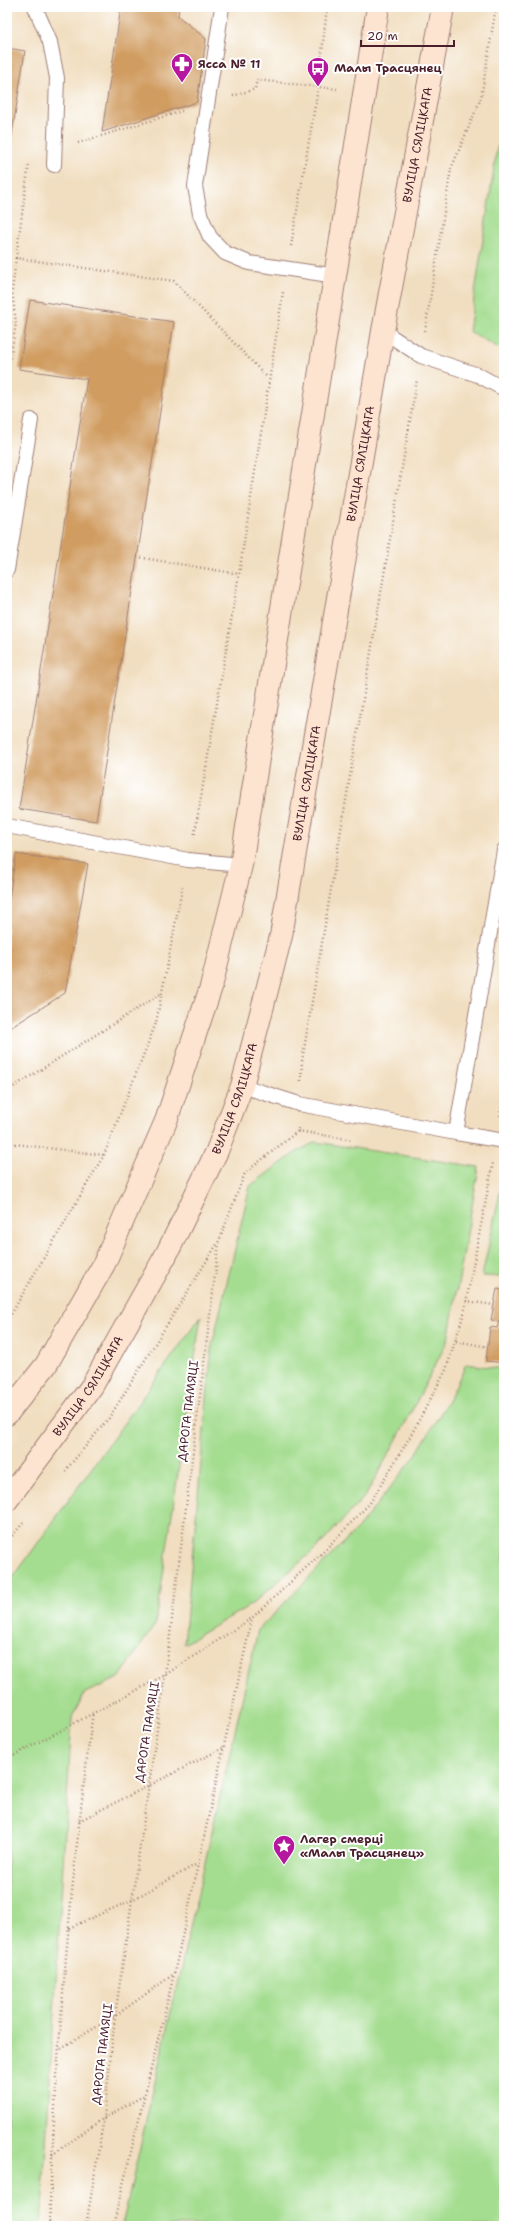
<svg xmlns="http://www.w3.org/2000/svg" width="511" height="2233" font-family="'Shantell Sans',sans-serif">
  <rect width="100%" height="100%" fill="#fff"/>
  <filter id="ink" filterUnits="userSpaceOnUse"><feTurbulence type="fractalNoise" baseFrequency=".025" numOctaves="2"/><feDisplacementMap in="SourceGraphic" scale="8" xChannelSelector="R" yChannelSelector="G"/><feConvolveMatrix kernelMatrix="1 2 1 2 8 2 1 2 1" color-interpolation-filters="sRGB"/></filter>
  <filter id="wash" filterUnits="userSpaceOnUse"><feTurbulence type="fractalNoise" baseFrequency=".012" numOctaves="4" result="noise"/><feDisplacementMap in="SourceGraphic" scale="16" xChannelSelector="R" yChannelSelector="G"/><feGaussianBlur stdDeviation="0.9" result="paint"/><feColorMatrix in="noise" values="0 0 0 0 0 0 0 0 0 0 0 0 0 0 0 0 0 1.4 0 .05"/><feComposite in="paint" operator="in"/></filter>
  <g filter="url(#wash)">
    <rect width="100%" height="100%" fill="#f1dec0"/>
    <path fill="#a4dd90" stroke="#777e5e" d="M504 129V351L469 331 497 149Z
      M315 1142 479 1167 448 1340 404 1426 366 1495 320 1545 252 1604 184 1644 212 1345 250 1186 295 1153Z
      M504 1174V1277L482 1276Z
      M201 1316 156 1623 119 1678 85 1693 72 1717 41 2226H7V1586Z
      M466 1364 504 1369V2226H122L258 1630 359 1527 415 1456 451 1396Z"/>
    <g id="blocks">
      <path fill="#d09c61" d="M121 7H179L178 16 206 39 197 102 102 132Z
        M7 48 25 51 8 160H7Z
        M30 300 174 322 96 821 19 809 87 379 19 369Z
        M16 854 88 864 65 993 7 1030V910Z
        M497 1289 504 1290V1363L486 1361 490 1327 497 1328 499 1321 491 1320Z"/>
    </g>
  </g>
  <g filter="url(#ink)">
    <use href="#blocks" fill-opacity="0" stroke="#9e7e76" stroke-width="1"/>
    <g fill="none" stroke-linecap="round" stroke-linejoin="round">
      <g stroke="#9e7e76" stroke-width="16">
        <path id="service" d="M35 7 50 42 57 78 54 165
          M222 7 195 186 200 214 210 237 225 253 249 263 336 276
          M383 331 421 356 478 375 504 389
          M7 570 31 420
          M7 826 188 860 241 865
          M242 1086 299 1104 456 1133 504 850
          M456 1133 504 1141"/>
      </g>
      <g stroke="#9e7e76" stroke-width="24">
        <g id="secondary">
          <path d="M7 1414 46 1365 104 1264 166 1121 211 987 241 865 378 7"/>
          <path id="s1" d="M7 1500 92 1386 166 1255 217 1151 242 1086 281 936 383 331 443 7"/>
        </g>
      </g>
      <path stroke="#9e7e76" stroke-width="2.5" stroke-dasharray="1 3" stroke-linecap="butt" d="M233 96 255 89 257 80 337 89
        M78 143 182 111
        M291 246 318 88 327 7
        M16 258 29 163
        M7 321 16 323
        M425 331 451 169 481 98 496 7
        M7 378 16 323 12 291 16 258 174 281 268 378
        M137 557 239 574
        M194 838 239 574 283 292
        M301 1081 302 1061 417 379
        M7 1091 162 993
        M500 1116 504 1087
        M298 1131 353 1140
        M7 1143 104 1155
        M466 1301 494 1305
        M7 1321 104 1155 156 1023 183 884
        M456 1341 488 1347
        M65 1471 109 1418 219 1241 245 1173 298 1131V1128
        M7 1542 23 1523
        M7 1759 165 1675 252 1618 325 1550 370 1503 411 1435 446 1370 464 1313 493 1163
        M79 1821 223 1748
        M69 1928 132 1900 197 1864
        M61 2048 115 2016 174 1974
        M52 2155 104 2118 145 2095
        M49 2226C56 2054 70 1883 93 1712
        M86 2226 104 2118 115 2016 165 1675 219 1243
        M113 2226 174 1974 252 1618"/>
      <use href="#service" stroke="#fff" stroke-width="14"/>
      <use href="#secondary" stroke="#fde4d0" stroke-width="22"/>
    </g>
  </g>
  <defs>
    <g id="pharmacy-pin" transform="scale(1.15)"><path d="M0 17L-7.5 6A9.5 9.5 0 1 1 7.5 6Z" fill="#b5179e" stroke="#fff"/><path d="M-2-6h4v4h4v4h-4v4h-4v-4h-4v-4h4Z" fill="#fff"/></g>
    <g id="bus-pin" transform="scale(1.15)"><path d="M0 17L-7.5 6A9.5 9.5 0 1 1 7.5 6Z" fill="#b5179e" stroke="#fff"/><path d="M-5-6H5V4H4V6H2V4H-2V6H-4V4H-5ZM-3.5-4V0h7V-4ZM-3.5 1.2v1.5H-2V1.2ZM2 1.2v1.5H3.5V1.2Z" fill="#fff"/></g>
    <g id="sight-pin" transform="scale(1.15)"><path d="M0 17L-7.5 6A9.5 9.5 0 1 1 7.5 6Z" fill="#b5179e" stroke="#fff"/><path d="M0-6L1.8-2.2L6-1.7L2.9 1.2L3.7 5.4L0 3.3L-3.7 5.4L-2.9 1.2L-6-1.7L-1.8-2.2Z" fill="#fff"/></g>
  </defs>
  <g fill-rule="evenodd">
    <use href="#pharmacy-pin" x="182" y="64"/>
    <use href="#bus-pin" x="318" y="68"/>
    <use href="#sight-pin" x="284" y="1846"/>
  </g>
  <g text-anchor="middle" stroke-width="4" stroke-linejoin="round" paint-order="stroke">
    <g font-size="12" font-weight="bold" fill="#4a1f2b" stroke="#fff" text-anchor="start">
      <text x="198" y="68">Ясса № 11</text>
      <text x="334" y="72">Малы Трасцянец</text>
      <text x="300" y="1843">Лагер смерці<tspan x="300" dy="14">«Малы Трасцянец»</tspan></text>
    </g>
    <g font-size="12" fill="#4a1f2b" stroke="#fff">
      <text dy="4" stroke="none"><textPath href="#s1" startOffset="1436">ВУЛІЦА СЯЛІЦКАГА</textPath></text>
      <text dy="4" stroke="none"><textPath href="#s1" startOffset="1112">ВУЛІЦА СЯЛІЦКАГА</textPath></text>
      <text dy="4" stroke="none"><textPath href="#s1" startOffset="788">ВУЛІЦА СЯЛІЦКАГА</textPath></text>
      <text dy="4" stroke="none"><textPath href="#s1" startOffset="464">ВУЛІЦА СЯЛІЦКАГА</textPath></text>
      <text dy="4" stroke="none"><textPath href="#s1" startOffset="140">ВУЛІЦА СЯЛІЦКАГА</textPath></text>
      <text transform="translate(188 1411) rotate(-83)" y="4">ДАРОГА ПАМЯЦІ</text>
      <text transform="translate(147 1732) rotate(-81)" y="4">ДАРОГА ПАМЯЦІ</text>
      <text transform="translate(102 2054) rotate(-83)" y="4">ДАРОГА ПАМЯЦІ</text>
    </g>
  </g>
  <rect width="511" height="2233" fill="none" stroke="#fff" stroke-width="24"/>
  <path d="M361 40v6h93v-6" fill="none" stroke="#4a1f2b" stroke-width="2"/>
  <text x="367" y="40" font-size="12" fill="#4a1f2b" stroke="#ffffff" stroke-width="3" paint-order="stroke">20 m</text>
</svg>
